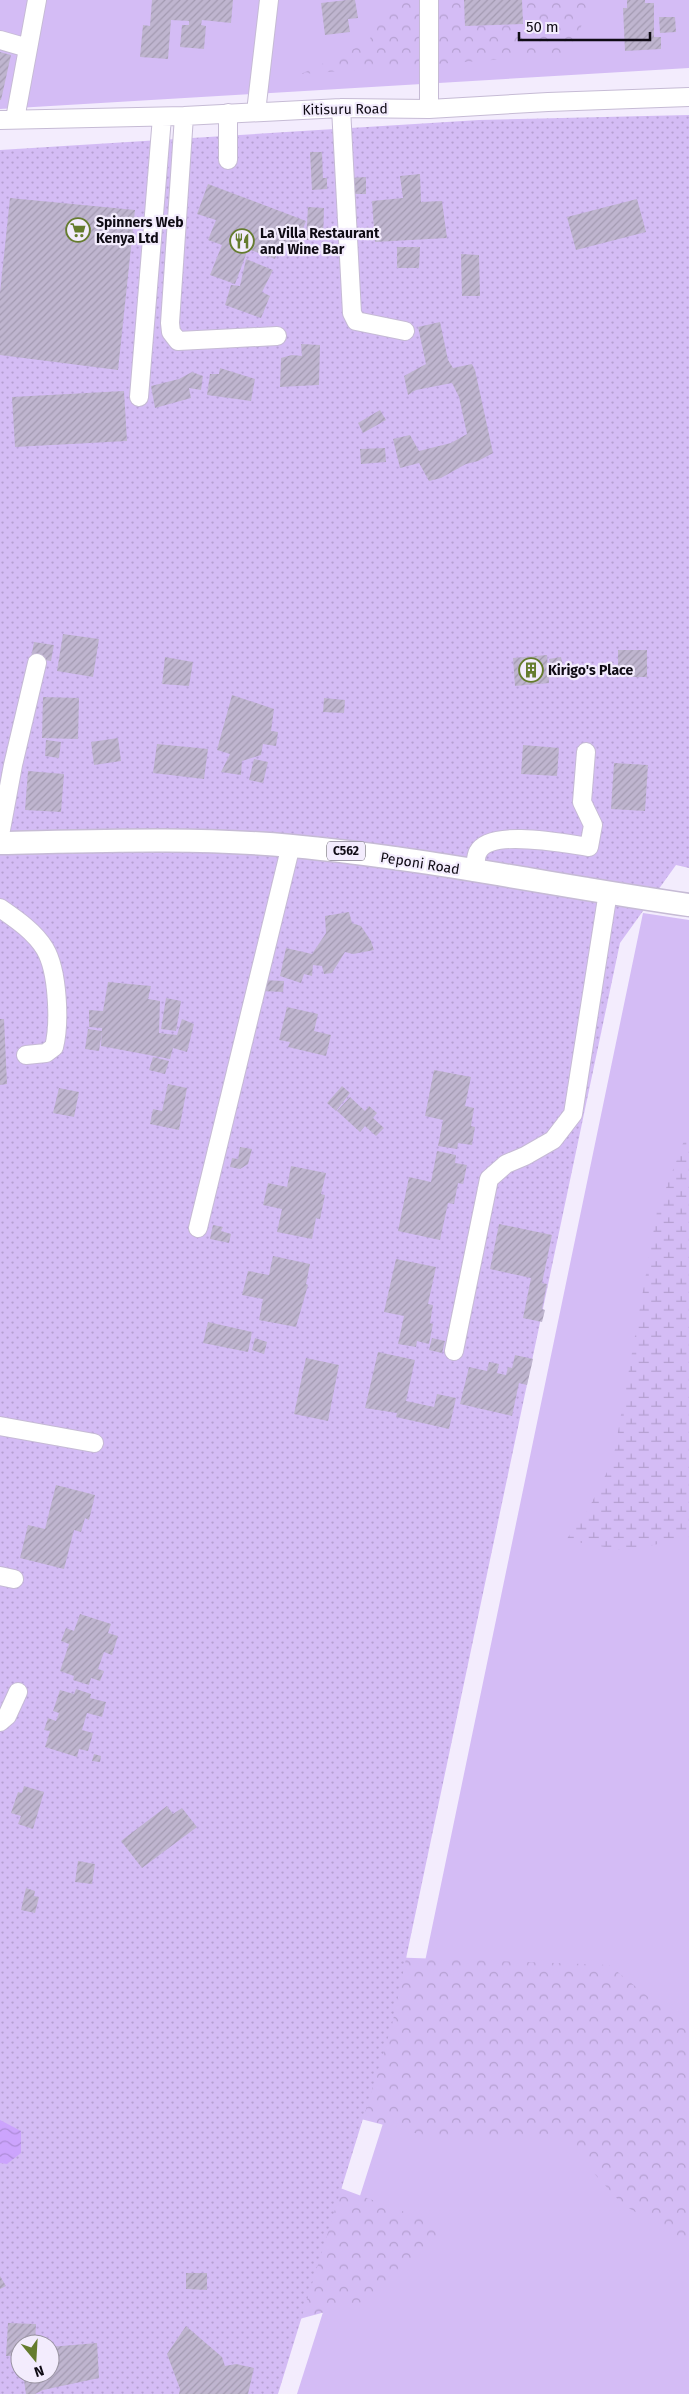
<svg xmlns="http://www.w3.org/2000/svg" width="689" height="2394" font-family="'Fira Sans',sans-serif">
  <defs>
    <pattern id="forest-crowns" width="20" height="18" patternUnits="userSpaceOnUse" patternTransform="scale(1.25)"><rect width="20" height="18" fill="#d4bcf5"/><path d="M2 6a3 3 0 1 1 6 0M12 15a3 3 0 1 1 6 0" fill="none" stroke="#b5a0d1"/></pattern>
    <pattern id="wetland-marsh" width="20" height="14" patternUnits="userSpaceOnUse" patternTransform="scale(1.25)"><rect width="20" height="14" fill="#d4bcf5"/><path d="M1 5h8M5 5V1M11 12h8M15 12V8" fill="none" stroke="#b5a0d1"/></pattern>
    <pattern id="park-dots" width="8" height="8" patternUnits="userSpaceOnUse" patternTransform="scale(1.25)"><rect width="8" height="8" fill="#d4bcf5"/><path d="M2 2h.1M6 6h.1" fill="none" stroke="#b5a0d1" stroke-width="1.8" stroke-linecap="round"/></pattern>
    <pattern id="water-waves" width="16" height="10" patternUnits="userSpaceOnUse" patternTransform="scale(1.25)"><rect width="16" height="10" fill="#cca4fd"/><path d="M0 5q4-4 8 0t8 0" fill="none" stroke="#ae8cd8"/></pattern>
    <pattern id="building-hatch" width="6" height="6" patternUnits="userSpaceOnUse" patternTransform="scale(1.25)"><rect width="6" height="6" fill="#bfb5cf"/><path d="M-1 1l2-2M0 6l6-6M5 7l2-2" fill="none" stroke="#a39ab1"/></pattern>
  </defs>
  <rect width="100%" height="100%" fill="#f3ecfd"/>
  <path fill="#d4bcf5" d="M0 0H689V68L0 109Z
    M643 913 689 920V2394H297L407 2048Z"/>
  <path fill="url(#forest-crowns)" d="M392 0H588L574 54 301 74 368 42Z
    M332 1955 609 1965 689 2030V2242L623 2205 558 2134 426 2136 254 2091Z
    M305 2175 445 2227 373 2299 281 2324Z"/>
  <path fill="url(#wetland-marsh)" d="M689 1136V1537L627 1551 566 1540 588 1510 613 1460 657 1212 685 1138Z"/>
  <path fill="url(#park-dots)" fill-rule="evenodd" d="M689 115V868L676 865 620 943 392 2025 278 2394H0V150L479 120ZM20 2344H50V2374H20Z"/>
  <path fill="url(#water-waves)" d="M0 2120 21 2131V2153L7 2164 0 2163Z"/>
  <path fill="url(#building-hatch)" d="M152 0H233L231 23 202 20 201 25 206 26 204 49 180 47 182 25H189V21L171 20 168 59 140 57 143 25 150 26Z
    M347 0H355L358 18 348 19 350 32 325 35 321 3Z
    M464 0H522L523 24 465 26Z
    M627 0H645V3H654V37H661V49L625 51 623 8H627Z
    M659 17H675L676 32 660 33Z
    M0 52 11 55 1 100H0Z
    M310 152H322L323 178H327V189L312 190Z
    M420 174 421 202 442 201 447 238 375 242 372 201 403 198 400 176Z
    M366 177V194H351V178Z
    M208 184 306 221 296 247 281 242 275 259 248 249 235 284 210 275 222 245 208 240 216 220 197 214Z
    M10 198 135 210 118 370 0 355V293Z
    M637 199 646 232 576 250 567 217Z
    M308 207 324 208 323 240H306Z
    M397 247H420L419 268H397Z
    M461 254 479 255 480 296H462Z
    M246 259 273 270 262 292 270 296 261 318 225 305 231 285 240 286Z
    M440 322 448 360 453 368 472 364 475 370 493 453 478 461 466 464 441 478 429 481 419 463 400 468 393 439 410 435 419 451 451 443 467 434 459 397 452 383 416 390 408 395 404 376 426 364 418 327Z
    M301 344 320 345 319 385 280 387 281 358 292 355 302 356Z
    M220 368 255 379 251 401 207 395 210 374H219Z
    M192 372 203 376 201 390 189 388 191 398 155 408 151 386 179 379Z
    M124 391 127 441 15 447 12 397Z
    M380 410 386 420 363 433 358 423Z
    M385 448 386 462 361 464 360 449Z
    M63 634 99 639 93 677 57 671Z
    M34 642 54 645 51 661 31 658Z
    M618 650H647V677H618Z
    M547 655 549 683 515 686 513 658Z
    M165 657 193 662 189 686 162 684Z
    M561 657 564 673 553 675 549 659Z
    M232 695 274 709 271 731 278 732 276 746 263 744 261 755 242 761 241 775 221 772 230 754 217 750Z
    M43 697 79 698 78 739 42 738Z
    M324 698 345 700 344 713 323 712Z
    M118 738 121 761 94 765 91 742Z
    M46 740 61 742 59 758 45 756Z
    M157 744 208 749 204 779 153 773Z
    M523 745 559 748 557 776 521 774Z
    M254 759 268 762 263 783 249 780Z
    M614 763 648 765 645 811 611 809Z
    M28 771 64 774 61 812 25 810Z
    M349 912 352 923 361 926 371 941 374 950 353 954 345 952 332 973 324 974 322 966 313 965 312 976 304 974 301 983 280 976 286 948 312 954 326 933 325 916Z
    M262 980 284 981 283 992 261 991Z
    M108 982 151 986 148 999 160 1001 159 1033 177 1035 182 1019 194 1024 187 1052 173 1048 170 1059 101 1046 102 1028 89 1027V1010L103 1011Z
    M166 998 181 1001 176 1031 161 1029Z
    M287 1007 318 1014 314 1031 331 1035 326 1056 288 1047 290 1042 279 1040Z
    M0 1019H4L7 1084 0 1085Z
    M88 1029 102 1031 99 1051 85 1049Z
    M153 1057 169 1061 165 1074 149 1070Z
    M434 1070 471 1077 465 1106 474 1108 471 1126 475 1127 472 1145 458 1143 457 1149 438 1146 443 1120 425 1116Z
    M168 1084 187 1088 179 1130 150 1124 153 1109 162 1111Z
    M342 1086 350 1093 336 1111 327 1103Z
    M59 1088 79 1092 74 1117 53 1113Z
    M350 1097 365 1111 369 1106 377 1113 373 1118 384 1128 376 1136 365 1126 360 1132 337 1111Z
    M240 1147 252 1149 248 1164 240 1169 230 1167 232 1158 238 1159Z
    M437 1151 456 1155 455 1163 467 1165 463 1184 458 1183 454 1204 448 1203 440 1240 398 1231 409 1177 431 1182Z
    M291 1166 326 1173 321 1194 325 1195 320 1219 316 1218 312 1239 277 1232 282 1209 263 1205 268 1183 287 1187Z
    M499 1224 552 1235 542 1283 547 1284 542 1309 545 1310 542 1322 523 1318 531 1278 490 1269Z
    M213 1225 223 1227 221 1231 231 1234 229 1243 210 1239Z
    M273 1256 310 1264 306 1284 308 1285 296 1327 259 1320 263 1299 242 1295 248 1271 269 1275Z
    M396 1259 436 1267 428 1304 433 1305 430 1323 433 1324 429 1344 417 1341 416 1347 398 1344 404 1316 384 1312Z
    M208 1322 252 1332 248 1352 203 1343Z
    M255 1338 267 1342 264 1354 252 1350Z
    M432 1338 445 1341 442 1353 429 1350Z
    M378 1352 415 1360 406 1401 434 1407 437 1394 456 1398 449 1429 396 1417 397 1413 365 1408Z
    M515 1355 533 1359 527 1385 519 1383 512 1416 460 1404 469 1367 487 1371 489 1362 499 1364 497 1373 506 1375 508 1367 512 1368Z
    M306 1358 339 1365 328 1421 294 1414Z
    M56 1485 95 1495 89 1520 85 1518 81 1532 74 1530 64 1569 20 1558 28 1525 45 1529Z
    M80 1614 111 1624 108 1633 118 1636 112 1655 104 1652 98 1669 104 1671 100 1681 91 1678 89 1685 73 1680 74 1676 60 1671 69 1644 61 1641 66 1628 74 1631Z
    M76 1689 91 1694 90 1698 106 1702 102 1717 87 1713 82 1730 93 1733 88 1751 79 1749 77 1757 45 1747 50 1731 44 1730 48 1718 56 1721 59 1713 53 1711 60 1690 74 1694Z
    M94 1754 101 1756 100 1762 92 1761Z
    M24 1786 44 1792 33 1829 18 1824 21 1816 11 1813 18 1792 22 1793Z
    M167 1806 173 1814 182 1808 197 1827 142 1868 121 1841Z
    M78 1861 95 1864 92 1884 75 1882Z
    M26 1888 35 1891 34 1896 39 1897 35 1913 21 1910Z
    M186 2273H207V2290L186 2289Z
    M0 2276 6 2286 0 2289Z
    M8 2323 36 2324 35 2344H20V2356H6Z
    M186 2326 222 2357 225 2366 236 2364 254 2368 248 2394H179L180 2389 167 2354Z
    M97 2343 99 2378 43 2390 35 2394H26L23 2374H50V2347Z"/>
  <g fill="none" stroke-linecap="round" stroke-linejoin="round">
    <g stroke="#c6bbd5" stroke-width="20">
      <path id="minor" d="M429 0V109
        M0 40 28 48
        M341 108 352 313 356 321 405 331
        M256 112 269 0
        M184 116 170 323 171 332 178 341 277 336
        M15 119 37 0
        M0 120 184 116 341 108 429 109 548 102 689 97
        M228 160V113
        M139 397 162 117
        M0 835 13 765 37 663
        M475 872C476 866 475 857 478 852 490 828 567 844 589 847L593 825 582 802 586 752
        M0 908C16 919 35 932 45 949 58 971 60 1023 54 1047L46 1053 26 1055
        M198 1228 291 845
        M454 1351 489 1179 506 1164 525 1156 553 1140 573 1114 608 892
        M0 1426 94 1443
        M0 1576 14 1579
        M0 1722 7 1716 18 1692"/>
    </g>
    <g stroke="#c6bbd5" stroke-width="25">
      <path id="major" d="M0 843C97 841 195 837 292 846 425 858 557 886 689 905"/>
    </g>
    <use href="#minor" stroke="#fff" stroke-width="18"/>
    <use href="#major" stroke="#fff" stroke-width="22"/>
  </g>
  <defs>
    <g id="supermarket-ring" transform="scale(1.25)"><circle r="9.5" fill="#f3ecfd" stroke="#657c2e" stroke-width="1.5"/><path d="M-6-5.5h2.5l.6 2H6L4.5 2H-2.5L-4.4-4H-6ZM-1.5 3.2a1.3 1.3 0 1 0 .1 0ZM3 3.2a1.3 1.3 0 1 0 .1 0Z" fill="#657c2e"/></g>
    <g id="restaurant-ring" transform="scale(1.25)"><circle r="9.5" fill="#f3ecfd" stroke="#657c2e" stroke-width="1.5"/><path d="M-5-6h1v4h1v-4h1v4h1v-4h1v5L-1.5 .5V6h-2V.5L-5-1ZM5-6V6H3V1.5H1.5Q1.5-4 5-6Z" fill="#657c2e"/></g>
    <g id="building-ring" transform="scale(1.25)"><circle r="9.5" fill="#f3ecfd" stroke="#657c2e" stroke-width="1.5"/><path d="M-4-6H4V6H1V3H-1V6H-4ZM-2.5-4.3h1.7v1.8h-1.7ZM.8-4.3h1.7v1.8H.8ZM-2.5-1h1.7V.8h-1.7ZM.8-1h1.7V.8H.8Z" fill="#657c2e"/></g>
  </defs>
  <g fill-rule="evenodd">
    <use href="#supermarket-ring" x="78" y="230"/>
    <use href="#restaurant-ring" x="242" y="241"/>
    <use href="#building-ring" x="531" y="670"/>
  </g>
  <g text-anchor="middle" stroke-width="4.5" stroke-linejoin="round" paint-order="stroke">
    <rect fill="#f3ecfd" stroke="#534e5a" stroke-width="1" x="327" y="841.5" width="38" height="19" rx="4"/>
    <g font-size="12" font-weight="bold" fill="#0f0b14">
      <text x="346" y="855">C562</text>
    </g>
    <g font-size="14" fill="#0f0b14" stroke="#f3ecfd">
      <text transform="translate(345 109) rotate(-1)" y="5">Kitisuru Road</text>
      <text transform="translate(420 863) rotate(9)" y="5">Peponi Road</text>
    </g>
    <g font-size="14" font-weight="bold" fill="#0f0b14" stroke="#f3ecfd" text-anchor="start">
      <text x="96" y="227">Spinners Web<tspan x="96" dy="16">Kenya Ltd</tspan></text>
      <text x="260" y="238">La Villa Restaurant<tspan x="260" dy="16">and Wine Bar</tspan></text>
      <text x="548" y="675">Kirigo's Place</text>
    </g>
  </g>
  <g transform="translate(35 2359) rotate(162)"><circle r="24" fill="#f3ecfd" stroke="#9892a0"/>
  <path d="M0-4L9 19L0 12L-9 19Z" fill="#657c2e"/>
  <text y="-8" font-size="14" font-weight="bold" text-anchor="middle" fill="#0f0b14">N</text>
  </g>
  <path d="M519 32v8h131v-8" fill="none" stroke="#0f0b14" stroke-width="2.5"/>
  <text x="526" y="32" font-size="15" fill="#0f0b14" stroke="#f3ecfd" stroke-width="4" paint-order="stroke">50 m</text>
</svg>
